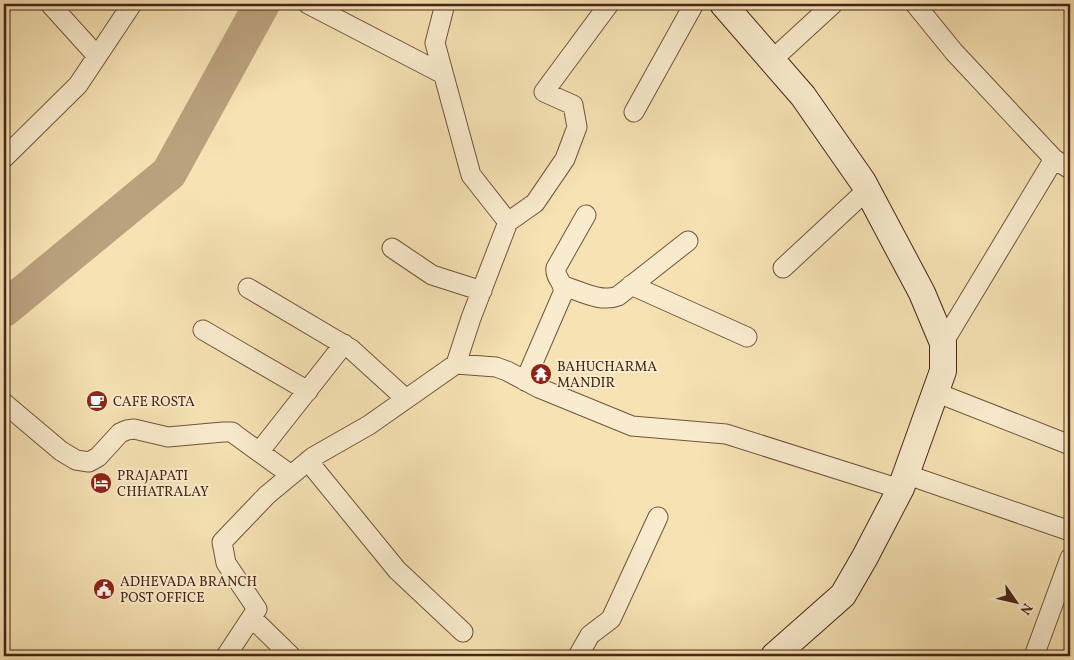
<svg xmlns="http://www.w3.org/2000/svg" width="1074" height="660" font-family="Vollkorn,serif">
  <rect width="100%" height="100%" fill="#f6e2b3"/>
  <filter id="stains"><feTurbulence type="fractalNoise" baseFrequency=".004" numOctaves="4"/><feColorMatrix values="0 0 0 0 .2 0 0 0 0 .09 0 0 0 0 .02 0 0 0 .5 -.17"/></filter>
  <radialGradient id="worn" r=".72"><stop offset=".6" stop-color="#630" stop-opacity="0"/><stop offset="1" stop-color="#630" stop-opacity=".3"/></radialGradient>
  <g fill="none" stroke-linecap="round" stroke-linejoin="round">
    <path stroke="#baa27e" stroke-width="36" d="M4 309 169 173 262 4"/>
    <g stroke="#72543d" stroke-width="21">
      <path id="street" d="M50 4 97 56
        M308 4 443 74
        M915 4 954 52 1054 159 1070 169
        M772 60 833 4
        M634 112 694 4
        M4 158 78 85 132 4
        M508 222 535 203 565 159 577 127 573 105 544 92 609 4
        M392 248 432 275 482 291
        M783 268 867 190
        M631 285 747 337
        M564 286C580 291 601 303 618 296L688 241
        M248 288 351 349 406 399
        M203 330 308 391
        M943 343 1054 159
        M456 364 496 367 507 371 539 388 632 426 726 434 900 489
        M525 381 563 293C565 282 554 278 556 268L586 215
        M935 392 1070 445
        M4 403 61 451 76 460 89 462 98 457 120 433 127 430 134 429 168 437 223 432H232L237 436 291 475
        M259 452 344 344
        M308 461 397 570 463 632
        M905 474 1070 531
        M252 618 291 656
        M226 656 257 609 226 563 222 542 267 495 313 457 369 425 456 364 471 318 508 222 471 175 435 43 445 4
        M578 656 590 635 611 619 658 517
        M1034 656 1070 558"/>
    </g>
    <g stroke="#462516" stroke-width="28">
      <path id="secondary" d="M723 4 803 96 863 182 922 293 943 343V371L901 488 865 557 843 595 774 656"/>
    </g>
    <use href="#street" stroke="#f9ecce" stroke-width="19"/>
    <use href="#secondary" stroke="#f9ecce" stroke-width="26"/>
  </g>
  <defs>
    <g id="temple-disc" transform="scale(1.125)"><circle r="9.5" fill="#8f2418" stroke="#f9ecce"/><path d="M0-6L5-2H3V0L6.5 2.5H4V6H1.5V3h-3V6H-4V2.5H-6.5L-3 0V-2H-5Z" fill="#fff"/></g>
    <g id="cafe-disc" transform="scale(1.125)"><circle r="9.5" fill="#8f2418" stroke="#f9ecce"/><path d="M-5.5-4.5H6V0H3Q3 3.5 0 3.5H-2.5Q-5.5 3.5-5.5 0ZM3-3.2v2h1.7v-2ZM-6 4.5H4V6H-6Z" fill="#fff"/></g>
    <g id="hotel-disc" transform="scale(1.125)"><circle r="9.5" fill="#8f2418" stroke="#f9ecce"/><path d="M-6-4.5h1.5V1H6V5H4.5V3h-9V5H-6ZM-4 0a1.8 1.8 0 1 1 3.6 0ZM.5 0V-2.5h3Q6-2.5 6 0Z" fill="#fff"/></g>
    <g id="civic-disc" transform="scale(1.125)"><circle r="9.5" fill="#8f2418" stroke="#f9ecce"/><path d="M-.6-6.5H3V-4.5H.6V-3L4-1V1h2V6H-6V1h2V-1L-.6-3ZM-1.2 2.5V6h2.4V2.5Z" fill="#fff"/></g>
  </defs>
  <g fill-rule="evenodd">
    <use href="#temple-disc" x="541" y="374"/>
    <use href="#cafe-disc" x="97" y="401"/>
    <use href="#hotel-disc" x="101" y="483"/>
    <use href="#civic-disc" x="104" y="589"/>
  </g>
  <g text-anchor="middle" stroke-width="4" stroke-linejoin="round" paint-order="stroke">
    <g font-size="14" fill="#462516" stroke="#f9ecce" text-anchor="start">
      <text x="557" y="371">BAHUCHARMA<tspan x="557" dy="16">MANDIR</tspan></text>
      <text x="113" y="406">CAFE ROSTA</text>
      <text x="117" y="480">PRAJAPATI<tspan x="117" dy="16">CHHATRALAY</tspan></text>
      <text x="120" y="586">ADHEVADA BRANCH<tspan x="120" dy="16">POST OFFICE</tspan></text>
    </g>
  </g>
  <rect width="1074" height="660" fill="none" stroke="#f6e2b3" stroke-width="20"/>
  <rect x="5" y="5" width="1064" height="650" fill="none" stroke="#462516" stroke-width="2.5"/>
  <rect x="10" y="10" width="1054" height="640" fill="none" stroke="#462516"/>
  <g transform="translate(1016 602) rotate(124)" stroke="#f9ecce" stroke-width="4" paint-order="stroke">
  <path d="M0-4L9 19L0 12L-9 19Z" fill="#462516"/>
  <text y="-8" font-size="14" font-weight="bold" text-anchor="middle" fill="#462516">N</text>
  </g>
  <rect width="100%" height="100%" filter="url(#stains)"/>
  <rect width="100%" height="100%" fill="url(#worn)"/>
</svg>
